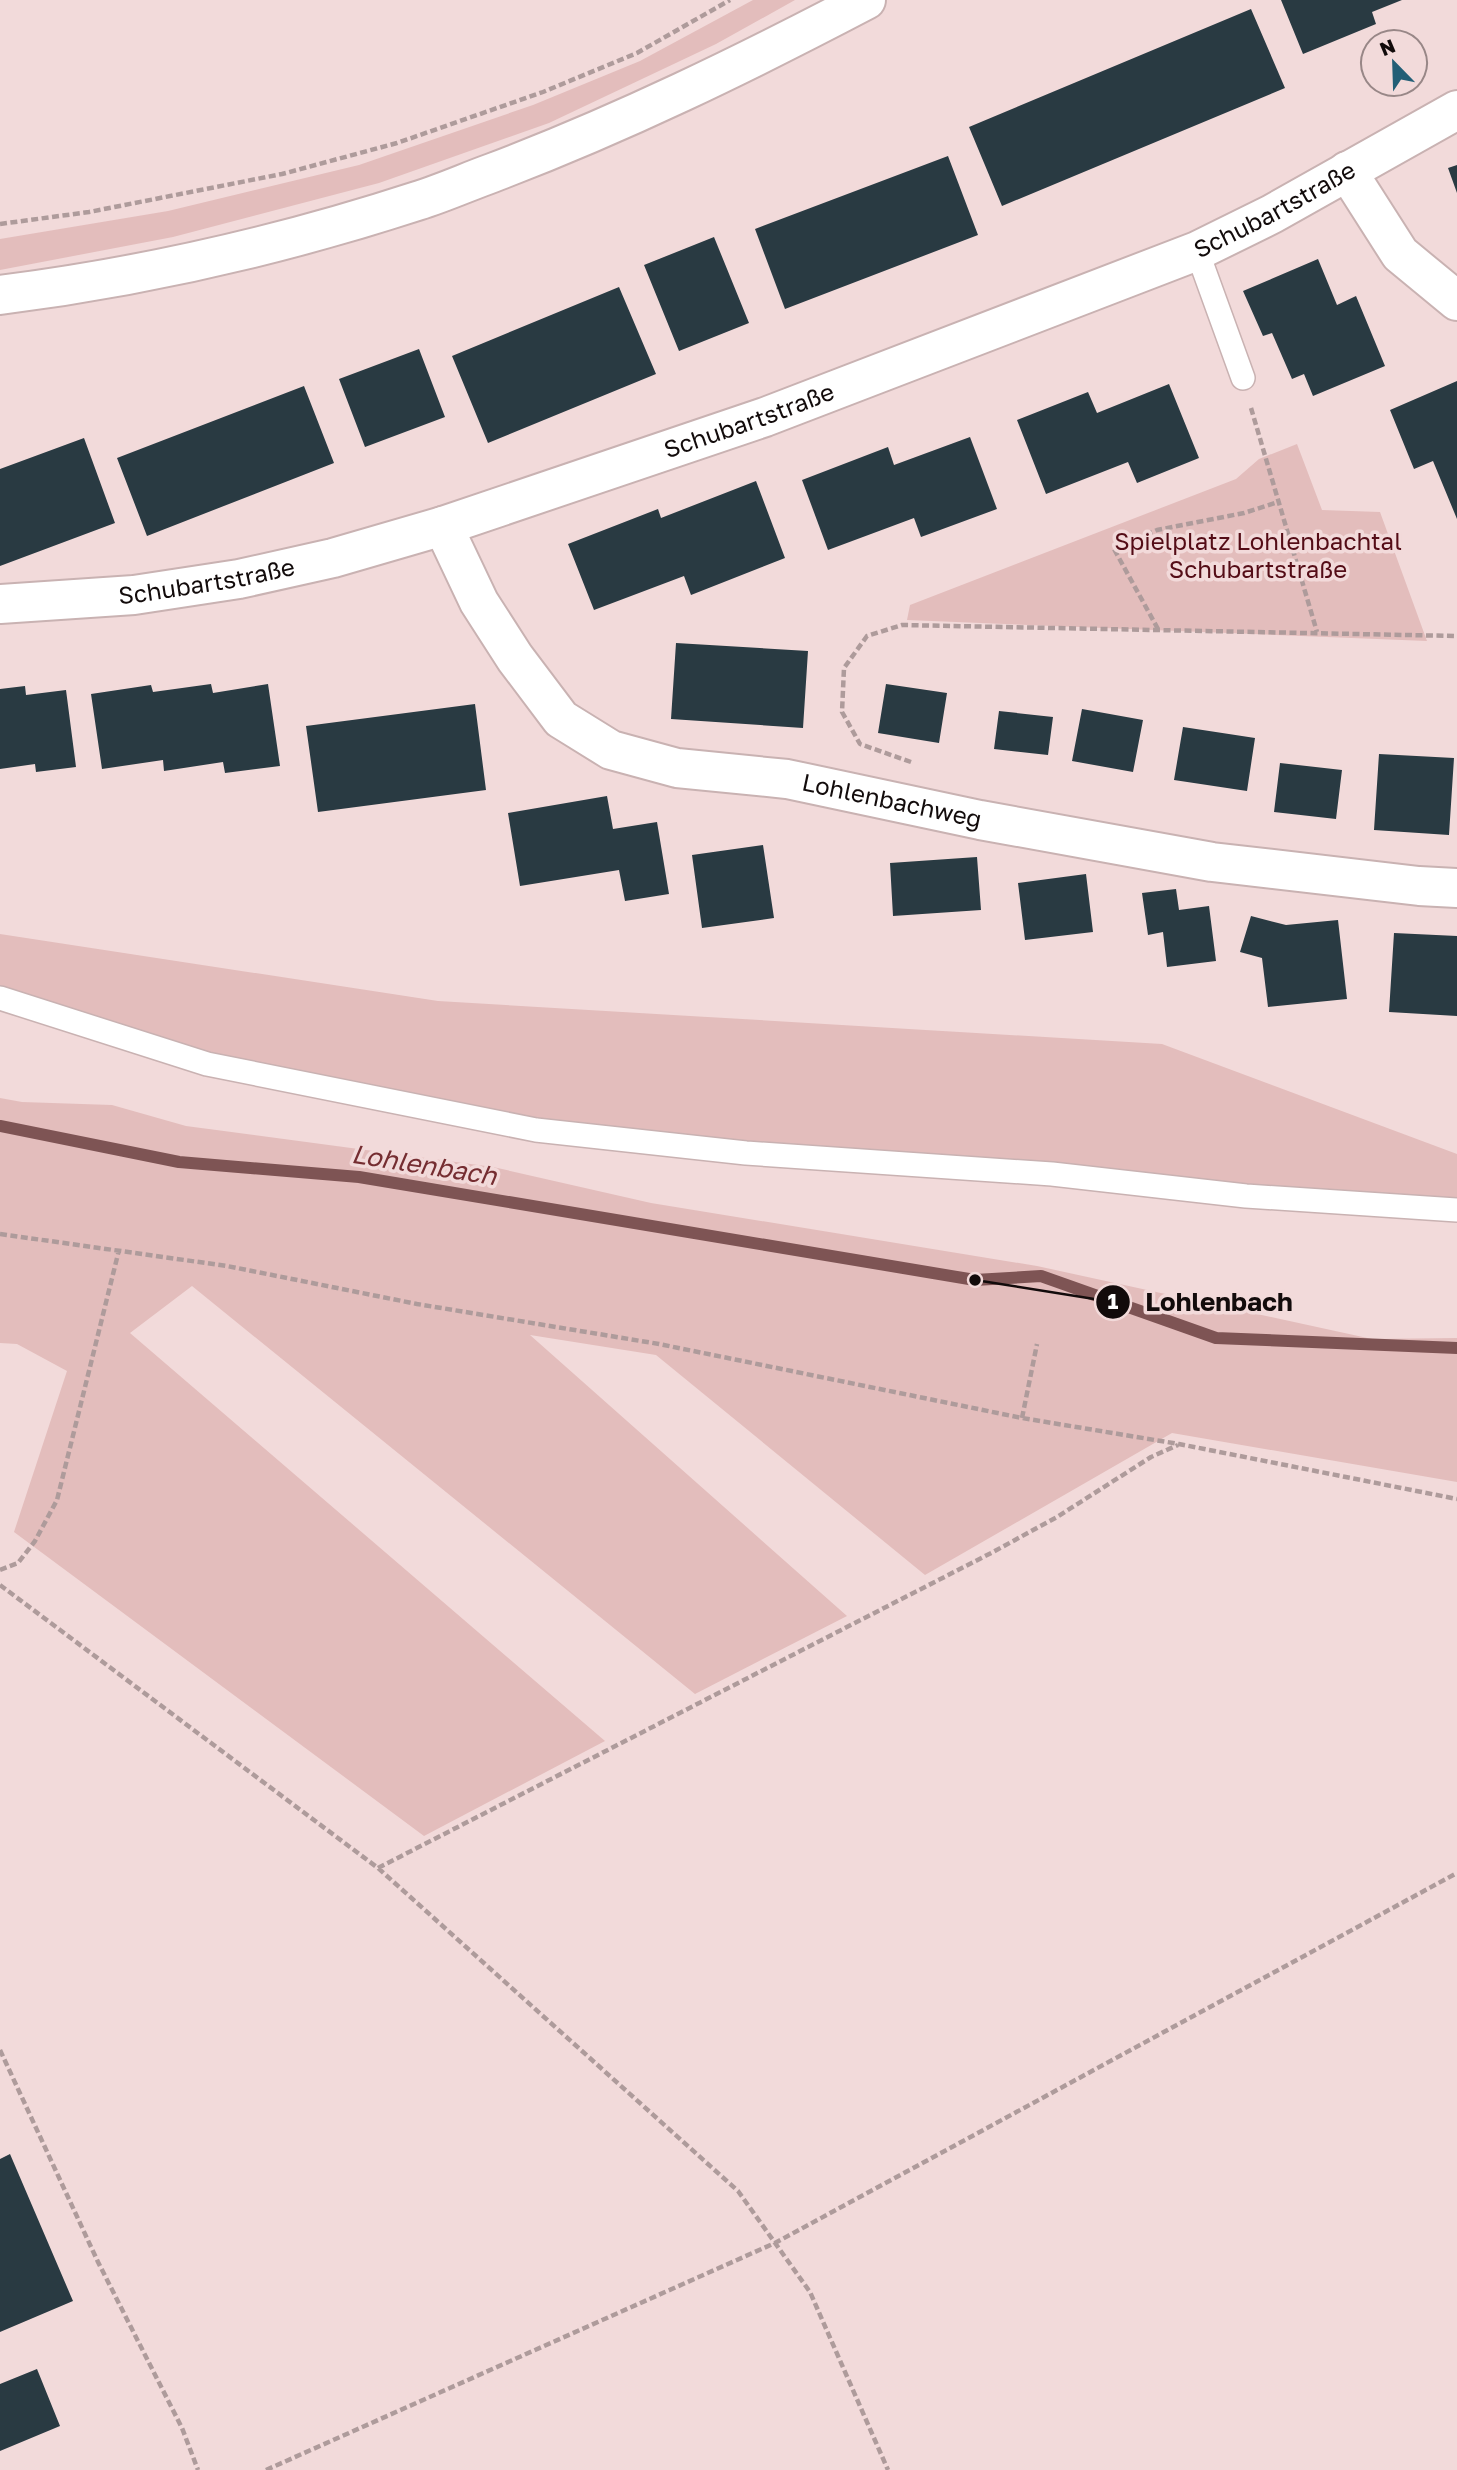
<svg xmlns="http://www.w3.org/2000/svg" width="1457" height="2470" font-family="'Golos Text',sans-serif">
  <rect width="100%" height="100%" fill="#f2dada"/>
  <path fill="#e3bdbc" d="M753 0H795L716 44 549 123 379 183 173 237 0 270V239L168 211 359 165 533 105 640 61Z
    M1297 444 1322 510 1380 512 1427 641 907 620 910 605 1236 479 1259 459Z
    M0 934 438 1001 1162 1044 1457 1154V1210L536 1130 207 1064 0 998Z
    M0 1098 22 1102 112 1105 186 1126 493 1167 651 1203 1037 1266 1372 1339 1457 1338V1482L1172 1433 925 1575 656 1355 530 1335 847 1616 695 1694 192 1286 130 1333 605 1741 424 1836 14 1532 67 1371 17 1344 0 1343Z"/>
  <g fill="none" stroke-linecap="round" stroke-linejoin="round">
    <path stroke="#7e5454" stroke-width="12" d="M0 1126 179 1162 359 1177 975 1280 1041 1276 1216 1338 1457 1348"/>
  </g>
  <path fill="#293a42" d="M1281 0H1402L1372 12 1376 24 1303 54Z
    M1251 9 1285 88 1002 206 969 127Z
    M948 156 978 235 785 309 755 229Z
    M1457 165V193L1448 168Z
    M714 237 749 323 679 351 644 265Z
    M1318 259 1337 305 1356 296 1385 366 1313 396 1304 374 1292 379 1272 333 1263 336 1243 291Z
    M619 287 656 374 488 443 452 356Z
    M419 349 445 417 365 447 339 379Z
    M1457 381V519L1433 461 1414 469 1390 410Z
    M1169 384 1199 458 1137 483 1128 462 1046 494 1017 420 1088 392 1097 413Z
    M304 386 334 463 147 536 117 458Z
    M970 437 997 509 921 537 914 518 828 550 802 480 888 447 894 465Z
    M84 438 115 523 0 566V469Z
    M756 481 785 558 691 595 684 576 594 610 568 544 658 509 661 518Z
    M676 643 808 651 803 728 671 719Z
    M211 684 213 693 268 684 280 766 225 773 223 762 164 771 163 760 102 769 91 694 151 685 153 692Z
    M886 684 947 693 939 743 878 733Z
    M25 686 26 695 66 690 76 767 36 772 35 764 0 769V689Z
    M475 704 486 790 318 812 306 726Z
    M1082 709 1143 720 1133 772 1072 761Z
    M999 711 1053 717 1048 755 994 749Z
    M1183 727 1255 738 1247 791 1174 780Z
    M1379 754 1454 758 1449 835 1374 830Z
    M1280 763 1342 770 1336 819 1274 812Z
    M607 796 613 829 657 822 669 894 625 901 619 870 520 886 508 813Z
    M763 845 774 918 702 928 692 855Z
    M977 857 981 910 893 916 890 863Z
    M1086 874 1093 932 1025 940 1018 883Z
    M1176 889 1179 910 1209 906 1216 961 1167 967 1163 932 1148 935 1142 893Z
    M1251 916 1286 925 1338 920 1347 999 1268 1007 1262 958 1240 952Z
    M1394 933 1457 936V1016L1389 1012Z
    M10 2154 73 2301 0 2332V2159Z
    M37 2369 60 2426 0 2451V2384Z"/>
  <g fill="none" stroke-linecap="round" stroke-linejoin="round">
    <g stroke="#c9b2b2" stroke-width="26">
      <path id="service" d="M1197 251 1243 378
        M0 998 207 1064 536 1130 746 1153 1052 1174 1246 1196 1457 1210"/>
    </g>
    <g stroke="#c9b2b2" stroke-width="42">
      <g id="minor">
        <path d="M1347 171 1400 254 1457 301"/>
        <path id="s1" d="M443 526 479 602 515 658 561 719 611 750 677 768 787 779 980 820 1212 862 1419 886 1457 888"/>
        <path id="s2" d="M0 604 134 595 239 579 333 558 443 526 765 417 1197 251 1272 214 1457 110"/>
      </g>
    </g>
    <g stroke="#c9b2b2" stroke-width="42">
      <path id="secondary" d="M0 295C141 277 282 245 417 201 443 193 467 182 492 173 621 124 744 64 866 0"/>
    </g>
    <path stroke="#ae9b9b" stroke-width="4.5" stroke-dasharray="7 3.5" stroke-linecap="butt" d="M0 224 89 212 282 174 397 143 543 92 637 53 730 0
      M1251 408 1317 632
      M1158 629 1114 549 1157 530 1244 513 1278 502
      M911 762 860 744 842 712 844 668 867 636 902 625 1457 636
      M0 1234 227 1266 417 1304 659 1344 1022 1418 1179 1444 1457 1499
      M1022 1418 1037 1344
      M0 1570 18 1563 35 1541 57 1500 119 1250
      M0 1585 378 1868 738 2191 810 2292 888 2470
      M378 1868 993 1552 1057 1517 1151 1457 1178 1445
      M0 2050 98 2262 182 2428 198 2470
      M266 2470 775 2243 1457 1873"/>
    <use href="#service" stroke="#fff" stroke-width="23"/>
    <use href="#minor" stroke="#fff" stroke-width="38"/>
    <use href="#secondary" stroke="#fff" stroke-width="38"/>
  </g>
  <g text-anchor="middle" stroke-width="7" stroke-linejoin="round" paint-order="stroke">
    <g font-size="24" fill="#120b0b" stroke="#f2dada">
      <text dy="8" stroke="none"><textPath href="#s2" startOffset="1342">Schubartstraße</textPath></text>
      <text dy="8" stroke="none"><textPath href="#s2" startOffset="775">Schubartstraße</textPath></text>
      <text dy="8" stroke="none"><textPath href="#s2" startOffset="208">Schubartstraße</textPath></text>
      <text dy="8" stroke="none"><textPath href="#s1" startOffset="572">Lohlenbachweg</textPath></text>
    </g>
    <g font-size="24" fill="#540c16" stroke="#f2dada">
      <text x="1258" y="550">Spielplatz Lohlenbachtal<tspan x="1258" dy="28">Schubartstraße</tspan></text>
    </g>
    <g font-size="26" font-style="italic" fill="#752d31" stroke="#f2dada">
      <text transform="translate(424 1165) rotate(9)" y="9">Lohlenbach</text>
    </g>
  </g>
  <path fill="none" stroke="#120b0b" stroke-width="2.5" d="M975 1280L1113 1302"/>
  <g fill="#120b0b" stroke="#f2dada" stroke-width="2.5">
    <circle cx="975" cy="1280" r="7"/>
    <circle cx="1113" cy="1302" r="18"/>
  </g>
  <g font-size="21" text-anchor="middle" font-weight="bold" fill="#fff">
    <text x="1113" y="1309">1</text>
  </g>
  <g font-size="26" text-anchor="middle" font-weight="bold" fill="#120b0b" stroke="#f2dada" stroke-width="7" stroke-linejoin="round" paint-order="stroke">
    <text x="1219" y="1311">Lohlenbach</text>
  </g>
  <g transform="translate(1394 63) rotate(337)"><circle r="33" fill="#f2dada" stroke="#988787" stroke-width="2"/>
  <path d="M0-5L12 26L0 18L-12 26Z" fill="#225e76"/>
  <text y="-10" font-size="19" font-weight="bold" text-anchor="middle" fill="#120b0b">N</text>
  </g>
</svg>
